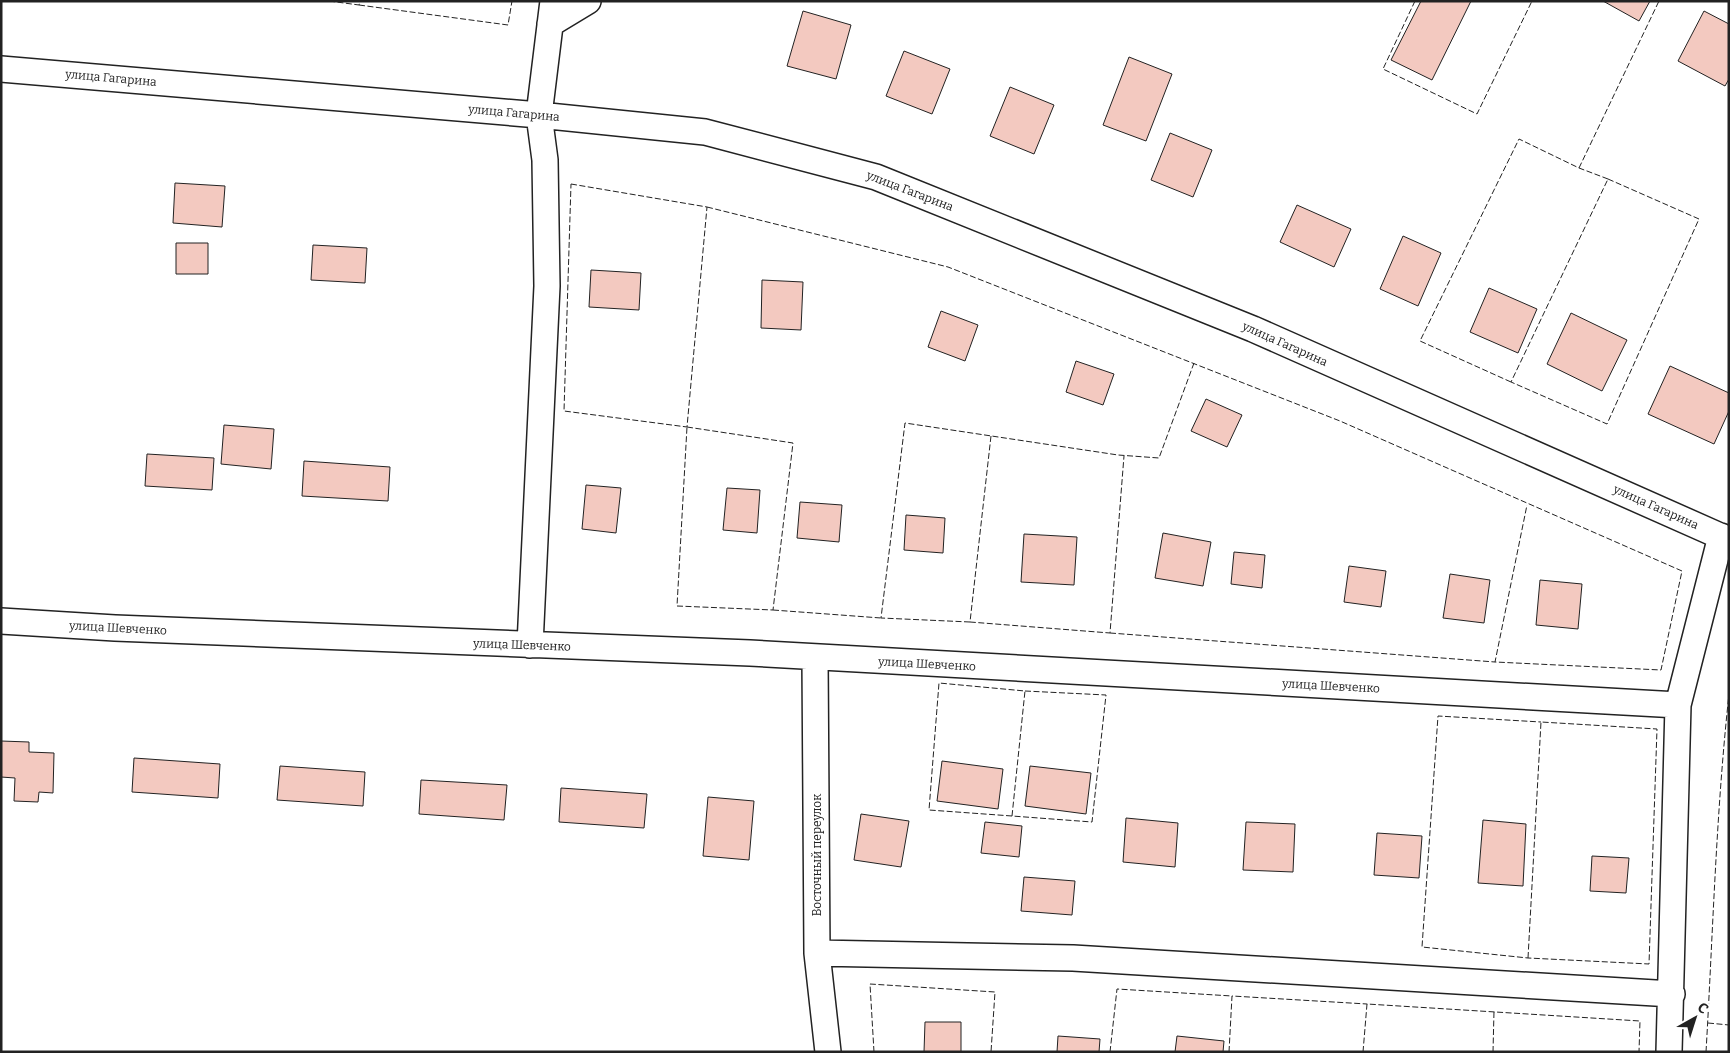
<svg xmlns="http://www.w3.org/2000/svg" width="1730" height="1053" font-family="Bitter,serif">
  <rect width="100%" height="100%" fill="#fff"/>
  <path fill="#f3c9c0" stroke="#222" d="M1421 1H1471L1432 80 1391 60Z
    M1603 1H1650L1639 21Z
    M803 11 851 25 836 79 787 66Z
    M1704 11 1729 24V79L1725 86 1678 61Z
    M904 51 950 69 932 114 886 96Z
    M1129 57 1172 74 1146 141 1103 125Z
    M1010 87 1054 105 1034 154 990 136Z
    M1170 133 1212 150 1193 197 1151 180Z
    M175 183 225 186 222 227 173 223Z
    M1297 205 1351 229 1334 267 1280 242Z
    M1403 236 1441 253 1418 306 1380 289Z
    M176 243H208V274H176Z
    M313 245 367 248 365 283 311 280Z
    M591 270 641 273 639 310 589 307Z
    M762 280 803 282 801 330 761 328Z
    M1489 288 1537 309 1518 353 1470 332Z
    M941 311 978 325 965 361 928 347Z
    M1571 313 1627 340 1602 391 1547 364Z
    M1076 361 1114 374 1103 405 1066 392Z
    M1670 366 1729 393V411L1714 444 1648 414Z
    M1206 399 1242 415 1227 447 1191 431Z
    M224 425 274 429 271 469 221 464Z
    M147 454 214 458 212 490 145 486Z
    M304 461 390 467 388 501 302 496Z
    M586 485 621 488 616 533 582 529Z
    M727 488 760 490 757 533 723 530Z
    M800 502 842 505 839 542 797 538Z
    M906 515 945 518 943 553 904 550Z
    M1163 533 1211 542 1203 586 1155 578Z
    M1024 534 1077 537 1074 585 1021 582Z
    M1234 552 1265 555 1262 588 1231 584Z
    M1349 566 1386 571 1381 607 1344 602Z
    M1450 574 1490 580 1484 623 1443 618Z
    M1540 580 1582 584 1578 629 1536 625Z
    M1 741 29 742V752L54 753 53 793 39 792 38 802 14 801 15 778 1 777Z
    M134 758 220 764 218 798 132 792Z
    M942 761 1003 769 998 809 937 801Z
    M280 766 365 772 363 806 277 800Z
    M1030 766 1091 773 1086 814 1025 806Z
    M421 780 507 785 504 820 419 814Z
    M561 788 647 794 644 828 559 822Z
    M708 797 754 801 749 860 703 856Z
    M861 814 909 821 901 867 854 860Z
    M1126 818 1178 823 1175 867 1123 862Z
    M1483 820 1526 824 1523 886 1478 883Z
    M985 822 1022 826 1019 857 981 853Z
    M1246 822 1295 824 1293 872 1243 870Z
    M1377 833 1422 836 1419 878 1374 875Z
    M1592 856 1629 858 1626 893 1590 891Z
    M1024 877 1075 881 1072 915 1021 911Z
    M925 1022H961V1052H924Z
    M1058 1036 1100 1039 1099 1052H1057Z
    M1177 1036 1224 1041 1223 1052H1175Z"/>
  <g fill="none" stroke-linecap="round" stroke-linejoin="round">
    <g stroke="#222" stroke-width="28">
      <path id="minor" d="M550 24 588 1
        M1 69 539 115 705 132 876 177 1253 329 1729 540
        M1 621 115 628 750 653 1678 705 1721 536
        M530 645 547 286 545 160 539 115 553 1
        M815 658 817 953 828 1052
        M817 953 1073 958 1672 994
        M1669 1052 1678 705"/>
    </g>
    <use href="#minor" stroke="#fff" stroke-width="25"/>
    <path stroke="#222" stroke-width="1" stroke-dasharray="6 2.5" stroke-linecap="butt" d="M329 1 359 5 360 1
      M1415 1 1383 69 1477 114 1532 1
      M359 5 508 25 512 1
      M1579 168 1659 1
      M1608 179 1699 219 1607 424 1511 382Z
      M571 184 707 207 687 427 564 411Z
      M707 207 948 267 1340 421 1682 571 1661 670 1495 662 1527 505
      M1511 382 1420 341 1519 139 1579 168 1608 179
      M687 427 793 443 773 610 677 606Z
      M991 436 970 622 1110 633 1124 456
      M773 610 881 618
      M970 622 881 618 905 423 1118 455 1159 458 1194 363
      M1110 633 1495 662
      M1025 691 1106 695 1092 822 1012 816Z
      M1012 816 929 810 939 683 1025 691
      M1528 958 1541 722 1657 729 1649 964 1528 958 1422 947 1438 716 1541 722
      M1708 1023 1729 1025
      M874 1052 870 984 995 992 991 1052
      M1110 1052 1117 989 1232 996
      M1229 1052 1232 996 1367 1004
      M1363 1052 1367 1004 1640 1021 1639 1052
      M1493 1052 1494 1011
      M1706 1052C1713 932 1716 813 1729 694"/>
  </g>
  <g text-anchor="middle" stroke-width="4" stroke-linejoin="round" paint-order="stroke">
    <g font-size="12" fill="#222" stroke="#fff">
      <text transform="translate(111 78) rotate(5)" y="4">улица Гагарина</text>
      <text transform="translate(514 113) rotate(5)" y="4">улица Гагарина</text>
      <text transform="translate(910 191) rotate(21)" y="4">улица Гагарина</text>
      <text transform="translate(1285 344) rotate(24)" y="4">улица Гагарина</text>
      <text transform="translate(1656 507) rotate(24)" y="4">улица Гагарина</text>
      <text transform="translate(118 628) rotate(3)" y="4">улица Шевченко</text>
      <text transform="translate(522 645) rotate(2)" y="4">улица Шевченко</text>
      <text transform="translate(927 664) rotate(3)" y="4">улица Шевченко</text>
      <text transform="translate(1331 686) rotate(3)" y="4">улица Шевченко</text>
      <text transform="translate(817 855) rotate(-90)" y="4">Восточный переулок</text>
    </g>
  </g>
  <rect width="1730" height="1053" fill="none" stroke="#222222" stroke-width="5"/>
  <g transform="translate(1695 1018) rotate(39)" stroke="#ffffff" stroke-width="4" paint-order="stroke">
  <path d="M0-4L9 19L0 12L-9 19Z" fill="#222222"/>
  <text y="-8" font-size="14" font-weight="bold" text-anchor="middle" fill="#222222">С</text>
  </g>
</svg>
